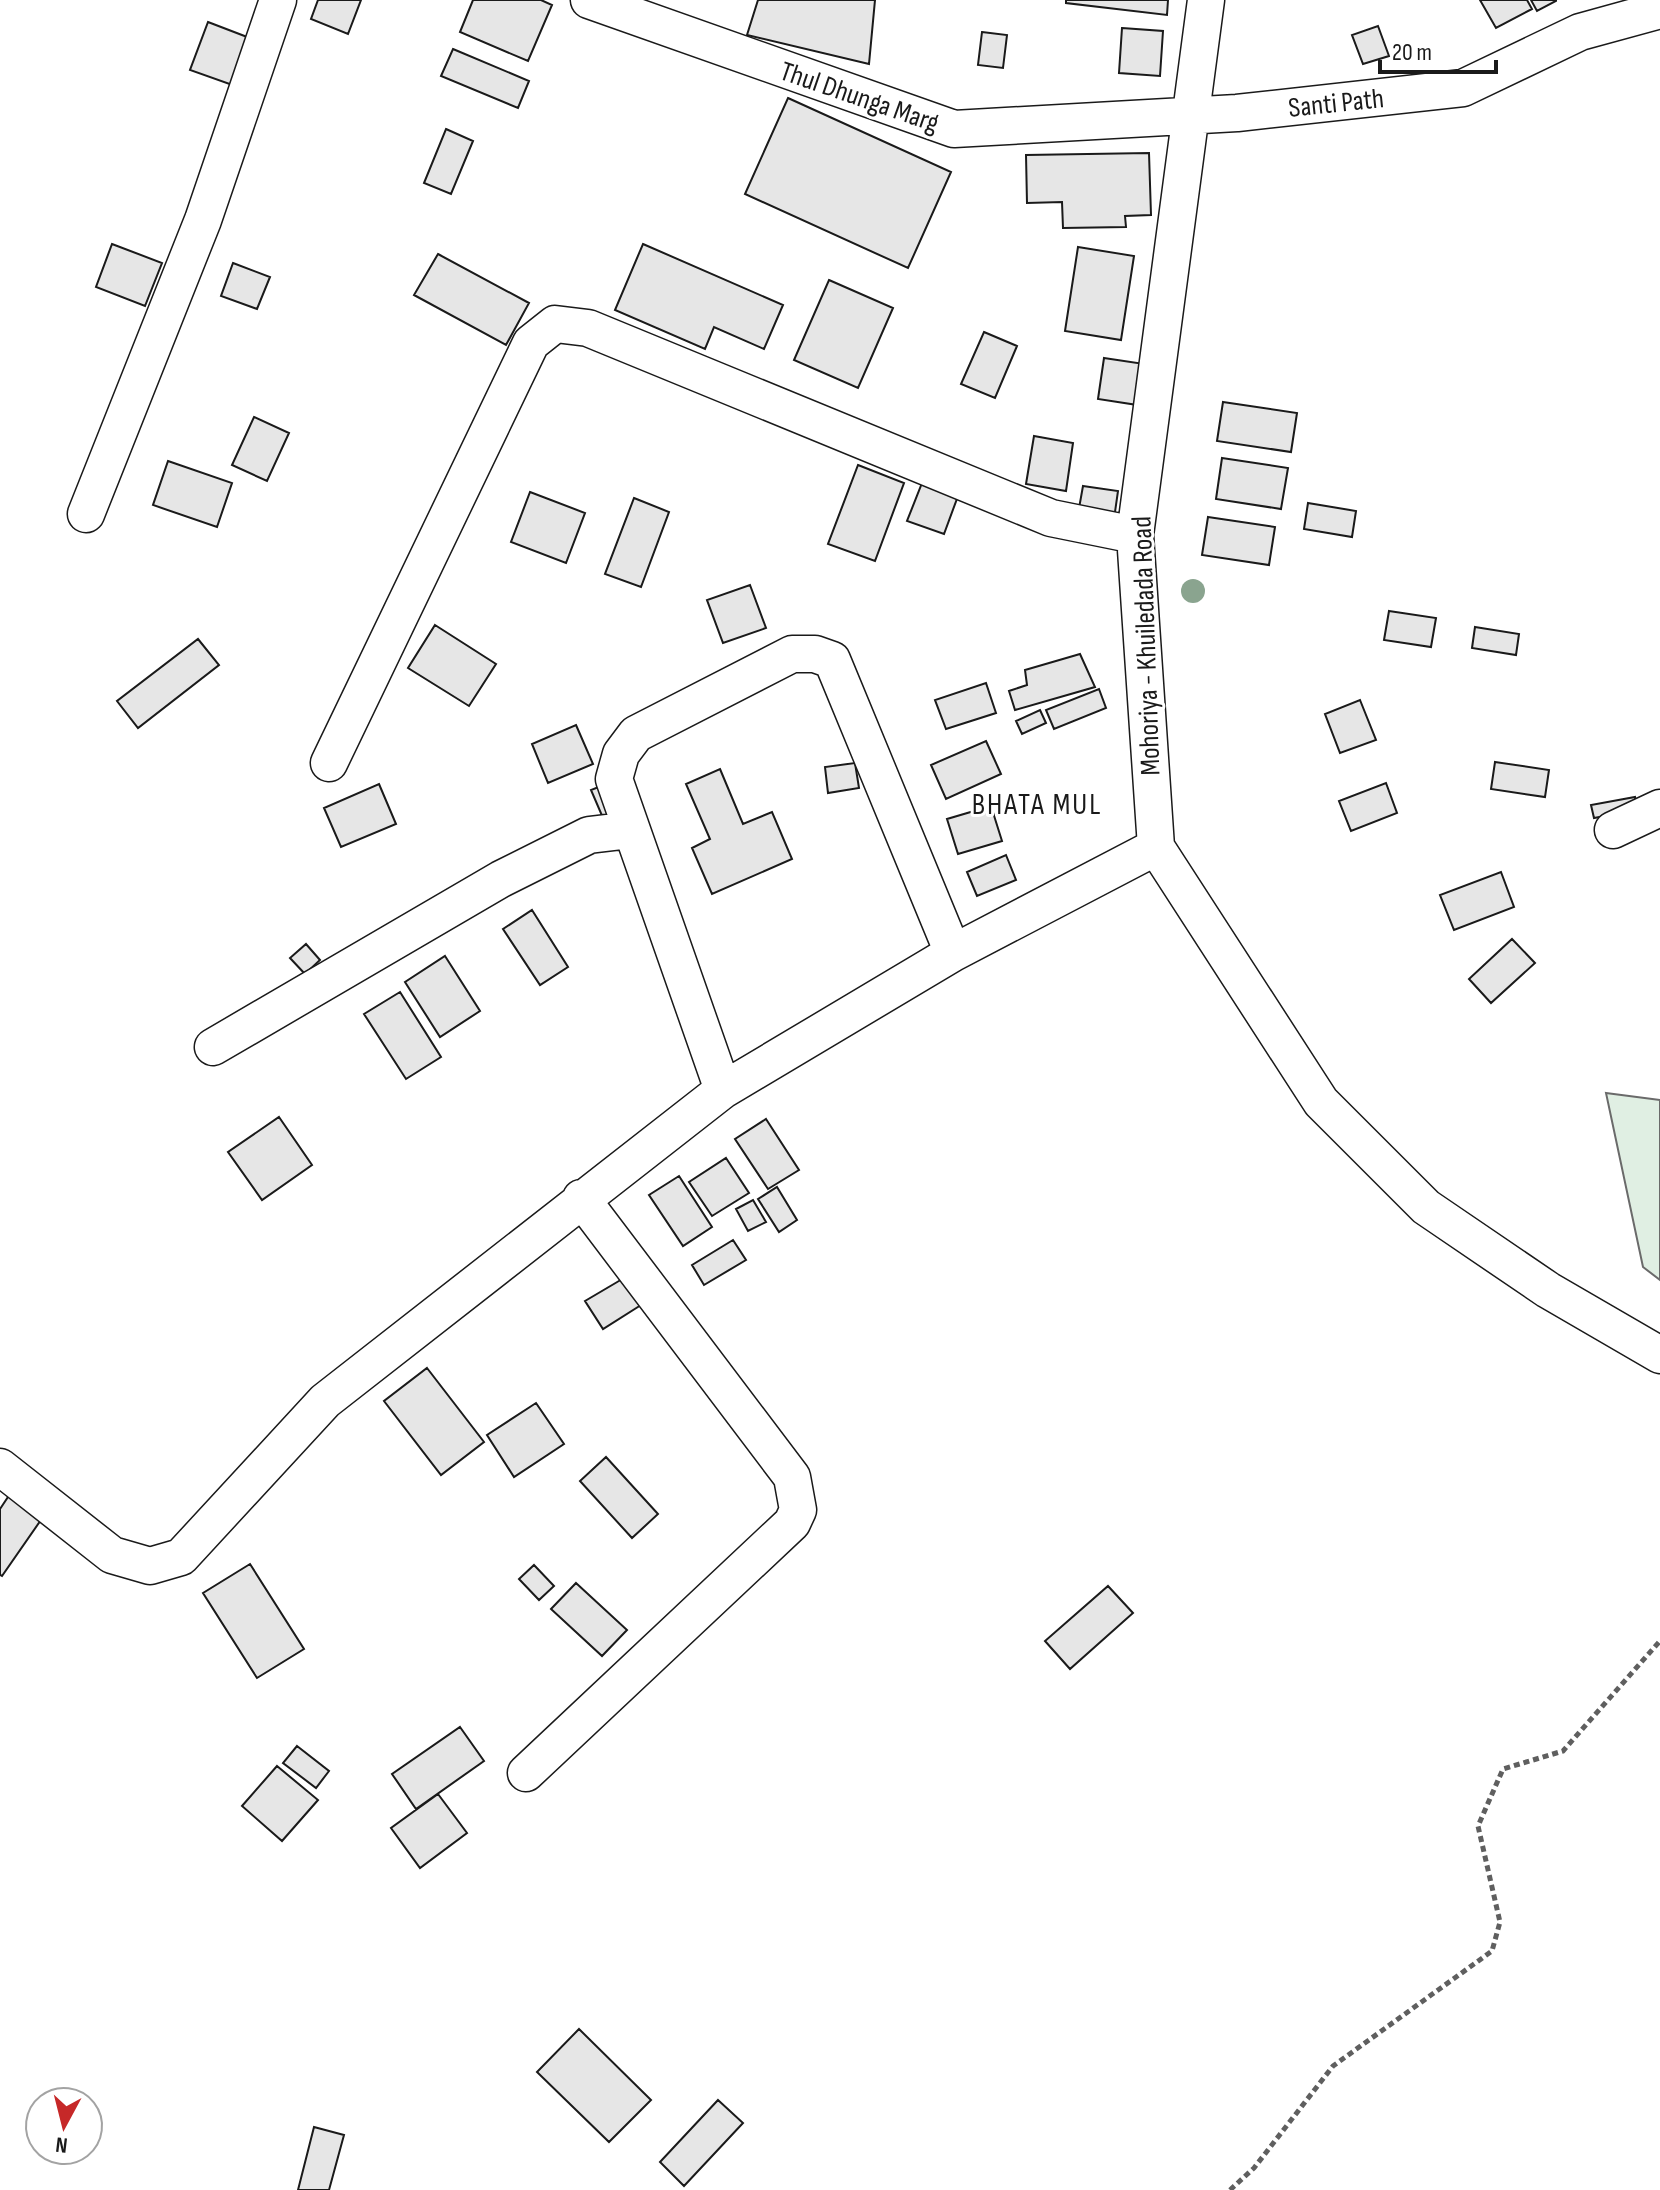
<svg xmlns="http://www.w3.org/2000/svg" width="1660" height="2190" font-family="'Sofia Sans Condensed',sans-serif">
  <rect width="100%" height="100%" fill="#fff"/>
  <path fill="#e0efe3" stroke="#6a6a6a" stroke-width="2" d="M1606 1093 1660 1100V1280L1643 1267Z"/>
  <path fill="#e6e6e6" stroke="#1a1a1a" stroke-width="2" d="M318 0H361L348 34 311 19Z
    M473 0H541L552 5 528 61 460 32Z
    M758 0H875L869 64 747 35Z
    M1066 0H1168L1167 15 1066 3Z
    M1480 0H1527L1532 9 1496 28Z
    M1531 0H1556V1L1537 11Z
    M208 22 255 40 238 87 190 70Z
    M1378 26 1389 56 1363 64 1352 35Z
    M1122 28 1163 31 1160 76 1119 73Z
    M982 32 1007 35 1003 68 978 65Z
    M453 49 529 81 518 108 441 76Z
    M788 98 951 172 908 268 745 194Z
    M446 129 473 141 451 194 424 183Z
    M1149 153 1151 215 1125 216 1126 227 1063 228 1062 202 1027 203 1026 155Z
    M112 244 162 263 145 306 96 287Z
    M643 244 783 305 764 349 714 327 705 349 615 310Z
    M1078 247 1134 256 1121 340 1065 331Z
    M438 254 529 303 506 345 414 295Z
    M233 263 270 277 257 309 221 296Z
    M829 280 893 308 858 388 794 360Z
    M984 332 1017 346 995 398 961 384Z
    M1104 358 1151 365 1144 406 1098 399Z
    M1223 402 1297 413 1291 452 1217 441Z
    M254 417 289 433 267 481 232 465Z
    M1034 436 1073 443 1066 491 1026 484Z
    M1222 458 1288 468 1281 509 1216 499Z
    M168 461 232 483 217 527 153 505Z
    M858 465 904 483 875 561 828 544Z
    M922 483 958 496 944 534 907 521Z
    M1083 486 1118 491 1114 519 1078 514Z
    M530 492 585 513 566 563 511 542Z
    M634 498 669 512 641 587 605 574Z
    M1308 503 1356 511 1352 537 1304 529Z
    M1208 517 1275 527 1269 565 1202 555Z
    M750 585 766 628 723 643 707 600Z
    M1389 611 1436 618 1431 647 1384 640Z
    M435 625 496 664 469 706 408 668Z
    M1475 627 1519 634 1516 655 1472 648Z
    M198 639 219 665 138 728 117 701Z
    M1080 654 1095 687 1015 710 1009 691 1027 685 1025 670Z
    M986 683 996 713 946 729 935 700Z
    M1099 689 1106 708 1054 729 1046 710Z
    M1360 700 1376 740 1340 753 1325 714Z
    M1040 710 1046 723 1022 734 1016 721Z
    M576 725 593 764 548 783 532 744Z
    M986 741 1001 774 946 799 931 765Z
    M1495 762 1549 770 1545 797 1491 789Z
    M855 763 859 788 828 793 825 767Z
    M720 769 743 824 772 812 792 859 712 894 692 848 710 839 686 784Z
    M1386 783 1397 813 1351 831 1339 801Z
    M379 784 396 824 341 847 324 808Z
    M606 784 618 812 603 818 591 790Z
    M1635 797 1637 810 1594 818 1591 805Z
    M991 806 1002 841 958 854 947 819Z
    M1006 855 1016 880 977 896 967 872Z
    M1501 872 1514 907 1454 930 1440 895Z
    M532 910 568 967 540 985 503 929Z
    M1512 939 1535 963 1491 1003 1469 979Z
    M306 944 320 960 305 974 290 958Z
    M445 956 480 1011 440 1037 405 982Z
    M400 992 441 1057 406 1079 364 1014Z
    M279 1117 312 1165 262 1200 228 1152Z
    M766 1119 799 1170 768 1189 735 1139Z
    M726 1158 749 1193 712 1216 689 1182Z
    M679 1176 712 1227 683 1246 649 1195Z
    M777 1187 797 1220 779 1232 758 1199Z
    M753 1200 766 1222 748 1231 736 1209Z
    M733 1240 746 1260 704 1285 692 1265Z
    M624 1278 641 1305 603 1329 585 1301Z
    M427 1368 484 1442 441 1475 384 1401Z
    M536 1403 564 1444 514 1477 487 1435Z
    M606 1457 658 1514 632 1538 580 1481Z
    M10 1494 43 1517 2 1576 0 1575V1509Z
    M250 1564 304 1649 257 1678 203 1593Z
    M534 1565 554 1586 539 1600 519 1579Z
    M576 1583 627 1630 602 1656 551 1609Z
    M1108 1586 1133 1613 1070 1669 1045 1641Z
    M460 1727 484 1761 416 1809 392 1774Z
    M297 1746 329 1771 316 1788 283 1763Z
    M277 1766 318 1800 282 1841 242 1806Z
    M438 1794 467 1833 420 1868 391 1828Z
    M579 2029 651 2100 609 2142 537 2072Z
    M718 2100 743 2123 684 2186 660 2162Z
    M314 2127 344 2135 329 2190H298Z"/>
  <g fill="none" stroke-linecap="round" stroke-linejoin="round">
    <g stroke="#1a1a1a" stroke-width="39">
      <path id="minor" d="M589 0 954 129 1237 113 1463 88 1580 32 1660 10
        M1206 0 1135 535 1156 847 1321 1102 1426 1207 1548 1290 1660 1355
        M86 514 203 220 278 0
        M329 763 531 343 555 324 588 328 1051 518 1135 535
        M1613 830 1660 808
        M213 1047 501 879 589 835 631 830
        M723 1090 614 779 621 754 636 734 792 654H815L832 660 953 953
        M0 1467 112 1555 150 1566 181 1557 325 1401 723 1090 953 953 1156 847
        M526 1773 792 1523 798 1510 792 1477 581 1198"/>
    </g>
    <path stroke="#5f5f5f" stroke-width="5" stroke-dasharray="6 4" stroke-linecap="butt" d="M1230 2190 1254 2168 1333 2066 1492 1951 1500 1922 1478 1826 1503 1769 1563 1751 1660 1641"/>
    <use href="#minor" stroke="#fff" stroke-width="36"/>
  </g>
  <circle fill="#8aa48f" cx="1193" cy="591" r="12"/>
  <g text-anchor="middle" stroke-width="6" stroke-linejoin="round" paint-order="stroke">
    <g font-size="28" fill="#1a1a1a" stroke="#fff">
      <text transform="translate(860 96) rotate(19)" y="10">Thul Dhunga Marg</text>
      <text transform="translate(1336 102) rotate(-6)" y="10">Santi Path</text>
      <text transform="translate(1145 646) rotate(-92)" y="10">Mohoriya - Khuiledada Road</text>
    </g>
    <g font-size="30" letter-spacing="2" fill="#1a1a1a" stroke="#fff">
      <text x="1037" y="814">BHATA MUL</text>
    </g>
  </g>
  <g transform="translate(64 2126) rotate(187)"><circle r="38" fill="#ffffff" stroke="#a3a3a3" stroke-width="2"/>
  <path d="M0-6L14 30L0 20L-14 30Z" fill="#c62828"/>
  <text y="-12" font-size="22" font-weight="bold" text-anchor="middle" fill="#1a1a1a">N</text>
  </g>
  <path d="M1380 60v12h116v-12" fill="none" stroke="#1a1a1a" stroke-width="4"/>
  <text x="1392" y="60" font-size="24" fill="#1a1a1a" stroke="#ffffff" stroke-width="6" paint-order="stroke">20 m</text>
</svg>
